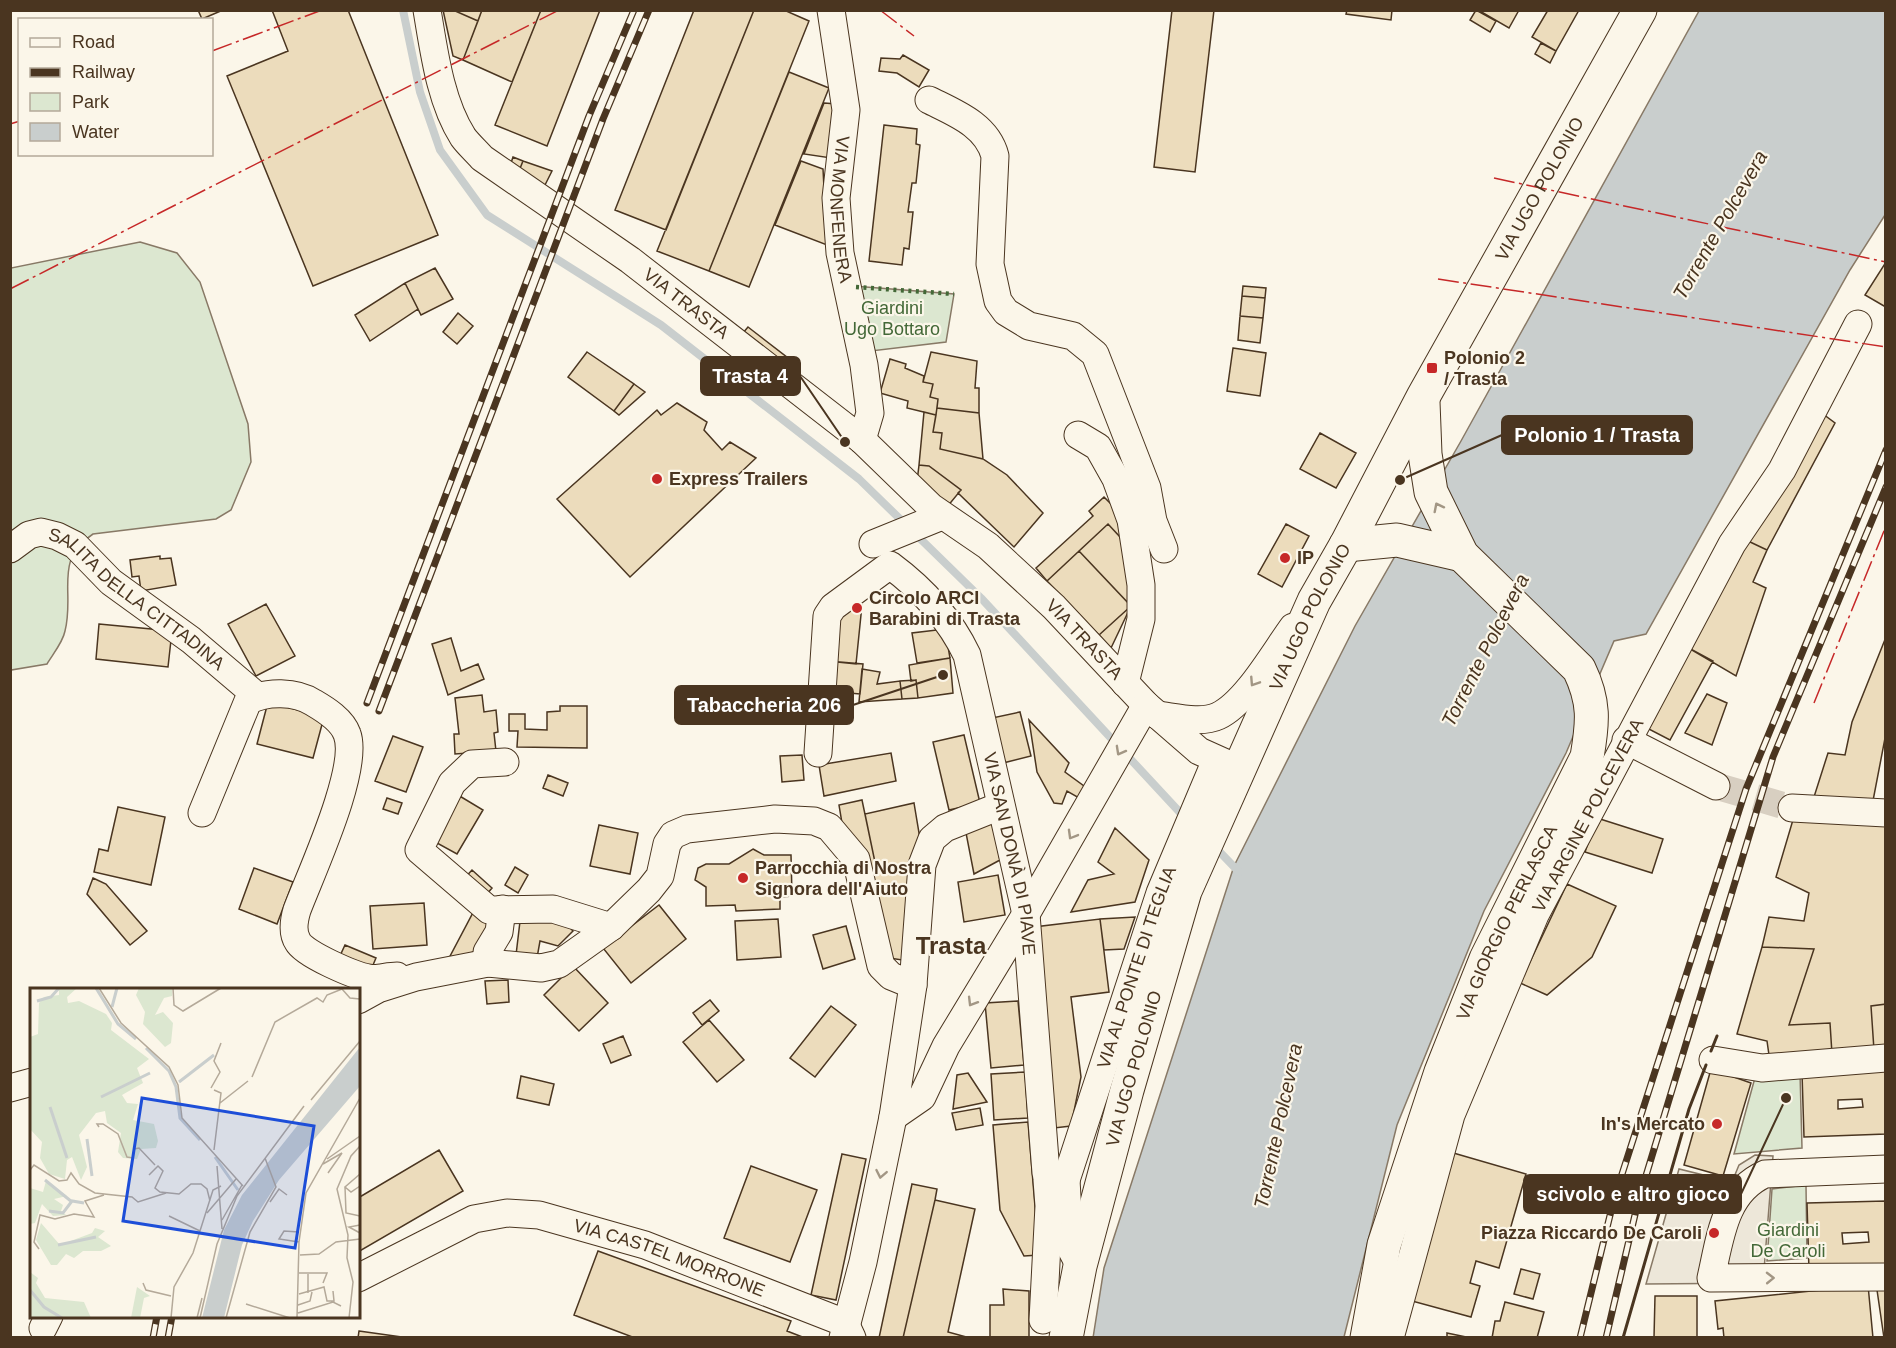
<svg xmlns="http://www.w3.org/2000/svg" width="1896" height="1348" font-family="Arial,sans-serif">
  <rect width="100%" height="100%" fill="#fbf6e9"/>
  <path fill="#dce7d0" stroke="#887966" stroke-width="1.5" d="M140 242 177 253 200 282 248 424 251 462 231 510 216 519 93 534C53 560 75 592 65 631 63 642 53 654 47 664L11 670V268Z
    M853 286 954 294 946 342 871 351Z
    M1800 1073 1802 1148 1734 1154 1756 1074Z
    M1806 1185 1807 1258 1767 1261 1772 1189Z"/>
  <path fill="#ede7d9" stroke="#887966" stroke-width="1.5" d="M1755 1155 1773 1156 1763 1283 1646 1284 1679 1169 1732 1182 1739 1165Z"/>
  <path fill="#c9cecd" stroke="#887966" stroke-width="1.5" d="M1699 11H1885V215L1850 270 1646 634 1614 641 1566 753 1484 911 1397 1125 1344 1337 1093 1338 1104 1268 1234 866 1355 626 1461 441Z"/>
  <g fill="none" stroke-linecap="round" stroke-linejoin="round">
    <path stroke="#c9cecd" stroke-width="8" d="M403 10 420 92 440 150 487 215 661 325 859 479 981 598 1186 819
      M1214 846 1239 872"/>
  </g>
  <path fill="#ecdcbc" stroke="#4a3520" stroke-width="1.5" fill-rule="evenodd" d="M198 10H223L202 19Z
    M272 10H348L438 235 313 286 227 76 288 51Z
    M443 10H453L478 21 463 60 453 56Z
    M453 10H482L478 21Z
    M482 10H541L512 82 463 60Z
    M541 10H600L547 146 495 125Z
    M694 10H754L666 230 615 210Z
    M754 10H784L809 21 709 271 657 251Z
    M1172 10H1214L1195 172 1154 167Z
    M1347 10H1392L1391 20 1346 14Z
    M1476 10 1496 21 1490 32 1470 20Z
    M1478 10H1519L1509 28Z
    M1548 10H1579L1556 51 1532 37Z
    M1541 43 1556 51 1550 63 1535 54Z
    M903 55 929 70 919 87 897 73 879 71 881 58 900 59Z
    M789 72 829 88 749 287 709 271Z
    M824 103 837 104 831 158 804 154Z
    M884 125 917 129 916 144 920 145 916 183H912L908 212H913L909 249 904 248 902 265 869 261Z
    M513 157 523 161 519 171 510 166Z
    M523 161 552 171 544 187 519 171Z
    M801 161 823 169 827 245 775 225Z
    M1886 262V304L1884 306 1865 295Z
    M435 268 453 299 421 315 405 283Z
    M405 283 418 309 370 341 355 315Z
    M1243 286 1266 288 1265 298 1242 296Z
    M1242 296 1265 298 1263 318 1240 316Z
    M458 313 473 326 457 344 443 332Z
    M1240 316 1263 318 1260 343 1238 340Z
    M748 327 788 358 777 372 737 340Z
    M1233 348 1266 353 1260 396 1227 391Z
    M587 352 634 384 614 411 568 377Z
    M931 352 977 361 975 388H979V413L937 408 938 399 930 397 933 384 923 382Z
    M890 359 906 364 905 368 924 376 923 382 933 384 930 397 938 399 936 415 907 408 908 401 880 393Z
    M634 384 645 392 619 415 614 411Z
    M677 403 707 422 704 430 722 450 730 442 756 458 630 577 557 499 657 410 661 415Z
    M937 408 979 413 983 459 940 449 942 433 933 432Z
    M924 412 936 415 933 432 942 433 940 449 983 459 1007 475 1043 513 1014 547 958 493 961 490 929 466 919 465Z
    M1823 414 1835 423 1767 550 1748 541Z
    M1320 433 1356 453 1336 488 1300 469Z
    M919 465 929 466 961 490 947 507 917 482Z
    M1104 497 1114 507 1124 534 1120 537 1108 524 1047 581 1036 568 1093 516 1089 511Z
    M1108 524 1120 537 1130 569 1131 606 1079 551Z
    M1286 524 1309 536 1282 587 1258 574Z
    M1748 541 1767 550 1753 582 1766 588 1736 676 1685 646Z
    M1079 551 1131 606 1099 635 1047 581Z
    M160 556V559L171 558 176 585 141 591 139 576 132 577 130 560Z
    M266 604 295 656 256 676 228 624Z
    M862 605 856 664 828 661 841 610Z
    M1131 606 1111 648 1099 635Z
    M99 624 172 631 168 667 96 659Z
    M945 629 950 658 917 663 912 633Z
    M1886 637V733L1872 806 1813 800 1828 753 1845 755 1852 722Z
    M451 638 461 671 478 664 484 679 448 695 432 644Z
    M1685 646 1713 661 1670 740 1641 725Z
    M950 658 953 693 918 698 916 680 911 681 909 665Z
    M828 661 863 664 860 694 826 691Z
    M862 669 880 672 877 684 900 681 902 699 859 702Z
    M916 680 918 698 902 699 900 681Z
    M1707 694 1727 703 1712 745 1685 733Z
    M482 695 484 712 496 710 498 732 494 733 496 751 455 754 454 734H459L455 698Z
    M268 702 324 717 313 758 257 744Z
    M560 706H587V748L517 747 518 731H509V714H525V729L547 730V712L560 711Z
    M1020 712 1031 756 1003 763 992 718Z
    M1029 720 1069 763 1065 772 1084 786 1079 798 1067 791 1062 804 1054 803 1037 772Z
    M964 735 980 803 949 810 933 742Z
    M393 736 423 747 406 792 375 781Z
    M891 753 896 781 824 796 819 765Z
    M802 755 804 780 782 782 780 756Z
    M548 775 568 783 563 796 543 788Z
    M453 792 483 810 457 854 426 837Z
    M387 798 402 803 398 814 383 809Z
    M862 800 877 872 910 866 902 960 883 957 843 829 839 805Z
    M914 803 920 839 910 866 877 872 865 814Z
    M118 807 165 817 151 885 94 872 99 849 108 851Z
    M1795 813 1886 822V1004L1871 1006 1874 1050 1832 1054 1830 1023 1789 1025 1814 949 1762 947 1769 917 1804 921 1809 893 1776 877Z
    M1597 818 1663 839 1652 873 1585 852Z
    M992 819 1000 860 974 874 966 833Z
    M599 825 638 833 630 874 590 866Z
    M1115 828 1149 860 1135 902 1071 912 1088 880 1114 874 1098 862Z
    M753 849 764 855H791L792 896 780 897V909L736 911 735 905 706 906V887L695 880 698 868 706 864H729Z
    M515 867 528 875 518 893 505 885Z
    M254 868 293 882 277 924 239 909Z
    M472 870 492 888 481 901 460 883Z
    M998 875 1005 915 964 922 958 882Z
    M93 878 106 884 147 931 130 945 87 894Z
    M1567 884 1616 906 1592 957 1547 995 1520 983Z
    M424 903 427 945 373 949 370 906Z
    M659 905 686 939 631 983 603 948Z
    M476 907 491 927 477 951 448 960Z
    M521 913 563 920 573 931 558 946 540 941 537 958 516 955Z
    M1135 917 1124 949 1104 950 1100 919Z
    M778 919 781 957 737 960 735 921Z
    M1100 919 1109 992 1071 997 1081 1077 1071 1126 1054 1128 1034 927Z
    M846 926 855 959 823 969 813 935Z
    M345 945 376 958 370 972 339 958Z
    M1762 947 1814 949 1789 1025 1830 1023 1832 1054 1769 1055 1767 1041 1737 1034Z
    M573 966 608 1003 579 1031 544 995Z
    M508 980 509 1002 487 1004 485 981Z
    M710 1000 719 1011 702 1025 693 1013Z
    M1018 1001 1024 1065 991 1068 985 1003Z
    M1886 1004V1050H1874L1871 1006Z
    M831 1006 856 1025 815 1077 790 1058Z
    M709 1020 744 1060 717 1082 683 1042Z
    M623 1036 631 1055 611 1063 603 1044Z
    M1711 1069 1751 1083 1723 1176 1684 1165Z
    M1886 1070V1134L1804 1137 1802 1073ZM1862 1099 1863 1107 1838 1109V1100Z
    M1025 1072 1028 1118 994 1120 991 1074Z
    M968 1073 987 1102 953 1109 957 1075Z
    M521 1076 554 1084 549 1105 517 1098Z
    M980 1108 983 1125 956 1130 952 1113Z
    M1028 1122 1039 1255 1024 1256 1000 1210 993 1125Z
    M439 1150 463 1191 358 1252V1198Z
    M1450 1152 1526 1174 1499 1268 1476 1261 1470 1283 1480 1286 1471 1317 1412 1301Z
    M842 1154 866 1159 836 1300 811 1295Z
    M751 1166 817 1190 790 1262 724 1238Z
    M912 1184 937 1189 935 1200 903 1338H879Z
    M935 1200 975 1209 948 1332 970 1338H903Z
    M1886 1201V1269L1809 1271 1807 1203ZM1868 1232 1869 1242 1843 1244 1842 1233Z
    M598 1251 791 1321 787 1331 805 1338H635L574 1315Z
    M1521 1269 1540 1274 1533 1299 1514 1294Z
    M1868 1285 1873 1338H1724L1723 1328 1718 1329 1715 1301Z
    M1003 1289 1029 1291V1338H990V1305H1004Z
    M1886 1289V1338H1884L1877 1290Z
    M1655 1296H1697V1338H1654Z
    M1505 1302 1544 1312 1537 1338H1492L1495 1321H1500Z
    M359 1331 409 1338H358Z
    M1447 1333 1471 1338H1447Z"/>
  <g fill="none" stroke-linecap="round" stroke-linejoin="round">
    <path stroke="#d8cfc1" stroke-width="27" stroke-dasharray="27 14" stroke-linecap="butt" d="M1716 786 1792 808"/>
    <g stroke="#4a3520" stroke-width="29">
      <g id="minor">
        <path id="s1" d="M427 10C434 51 440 101 463 137 468 144 476 151 482 158L630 260 862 440 931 507 988 546 1054 607 1146 705 1199 751 1239 769"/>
        <path id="s2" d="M831 10 846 110 836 198 840 253 864 365 870 413 862 440"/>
        <path d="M929 100C955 113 987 125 995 156L990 264 998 301 1006 312 1029 326 1073 336 1095 354 1147 488 1153 521 1164 549"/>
        <path d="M1078 435 1098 447 1116 479 1131 520 1141 585V619L1125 683"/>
        <path d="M873 544 942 516"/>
        <path id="s3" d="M10 549 29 535 41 532 57 536 75 545 111 582 191 640 257 696"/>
        <path d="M1157 715C1175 717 1201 724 1218 716 1246 703 1274 653 1293 627"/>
        <path d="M1626 740 1716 786"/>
        <path id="s4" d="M818 753 827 616 833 607 890 565C921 588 950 619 967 655L1026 914 1046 1173 1066 1180 1070 1247 1080 1266"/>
        <path d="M505 762 472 764 452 783 419 850 489 910 553 909 611 927"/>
        <path d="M1792 808 1886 813"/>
        <path d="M202 813 248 701C266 691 296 691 314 703 326 710 342 720 347 734 360 768 311 873 297 910 294 920 292 933 298 942 304 954 355 976 369 978 377 980 387 976 397 976"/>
        <path d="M488 963 487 952 499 932 502 909"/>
        <path d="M358 1000 378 989 416 977 488 963 541 968 559 964 611 927 649 890 660 876 667 844 673 835 687 829 775 819 814 821 829 827 856 859 881 966 891 976 913 985"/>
        <path d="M1713 1060 1762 1068 1886 1058"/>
        <path d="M10 1088 32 1082"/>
        <path d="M893 1117 922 1097 946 1046 1026 914 1146 705"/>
        <path d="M1886 1169 1765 1174C1724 1192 1720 1239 1711 1278L1886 1277"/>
        <path id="s5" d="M1066 1180 1160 893 1216 760"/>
        <path id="s6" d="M358 1278 474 1219 507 1213 539 1215 645 1245 845 1323 852 1338"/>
        <path d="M1043 1320 1049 1206 1047 1180"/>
        <path d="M43 1328 49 1316"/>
        <path d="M843 1338 863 1262 893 1117 913 985 922 865 932 839 945 828 1000 806"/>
        <path id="s7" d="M1390 1338 1451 1115 1535 915 1732 544 1782 470 1858 324"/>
      </g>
    </g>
    <g stroke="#4a3520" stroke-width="35">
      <g id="major">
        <path d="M1346 545 1397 540 1462 555"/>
        <path id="s8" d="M1066 1338 1080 1266 1127 1090 1185 891 1314 601 1346 545 1423 397 1640 10"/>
        <path id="s9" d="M1367 1338 1384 1245 1441 1072 1486 959 1587 757C1593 722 1595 702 1579 669L1462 555 1431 492 1425 454 1423 402"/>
      </g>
    </g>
    <use href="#minor" stroke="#fbf6e9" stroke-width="27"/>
    <use href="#major" stroke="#fbf6e9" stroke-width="33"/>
    <g stroke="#4a3520" stroke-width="7">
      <path id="rail" d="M367 703 589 116 634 10
        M379 711 603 119 649 10
        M153 1338 157 1316
        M168 1338 172 1316
        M1580 1338 1614 1199 1746 789 1886 450
        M1606 1338 1638 1202 1773 757 1886 487"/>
    </g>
    <use href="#rail" stroke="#fbf6e9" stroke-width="4.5" stroke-dasharray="14" stroke-linecap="butt"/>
    <path stroke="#436837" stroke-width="4.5" stroke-dasharray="3 4.5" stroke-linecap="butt" d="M856 287 954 294"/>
    <path stroke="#4a3520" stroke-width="3" d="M1711 1051 1717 1036
      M1623 1338 1689 1109 1706 1065"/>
    <path stroke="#c62828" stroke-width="1.5" stroke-dasharray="21 4.5 3 4.5" stroke-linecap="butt" d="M880 10 914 36
      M212 51 322 10
      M10 124 20 121
      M1494 178 1886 262
      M1438 279 1886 347
      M10 289 559 10
      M1814 703 1886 526"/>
  </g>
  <defs><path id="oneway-chevron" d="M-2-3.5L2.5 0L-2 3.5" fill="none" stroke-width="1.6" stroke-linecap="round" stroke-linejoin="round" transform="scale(1.5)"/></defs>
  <g stroke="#a29684">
    <use href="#oneway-chevron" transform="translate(1438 507) rotate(-117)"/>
    <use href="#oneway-chevron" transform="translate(1254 682) rotate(123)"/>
    <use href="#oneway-chevron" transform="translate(1120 751) rotate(119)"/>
    <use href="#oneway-chevron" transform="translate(1072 835) rotate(120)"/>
    <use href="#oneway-chevron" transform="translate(972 1002) rotate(121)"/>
    <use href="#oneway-chevron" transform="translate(881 1174) rotate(101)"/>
    <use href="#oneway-chevron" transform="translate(1770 1278) rotate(-1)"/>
  </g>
  <g fill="#c62828" stroke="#fbf6e9" stroke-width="2">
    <rect x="1426" y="362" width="12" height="12" rx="3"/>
    <circle cx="657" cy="479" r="6"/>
    <circle cx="1285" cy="558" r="6"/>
    <circle cx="857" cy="608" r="6"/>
    <circle cx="743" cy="878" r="6"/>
    <circle cx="1717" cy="1124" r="6"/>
    <circle cx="1714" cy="1233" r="6"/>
  </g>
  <g text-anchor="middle" stroke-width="4.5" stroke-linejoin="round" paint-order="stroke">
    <g font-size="18" fill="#4a3520" stroke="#fbf6e9">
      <text dy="6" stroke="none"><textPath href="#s8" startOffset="1250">VIA UGO POLONIO</textPath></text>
      <text dy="6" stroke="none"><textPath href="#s2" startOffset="201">VIA MONFENERA</textPath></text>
      <text dy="6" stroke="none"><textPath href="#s1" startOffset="412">VIA TRASTA</textPath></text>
      <text dy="6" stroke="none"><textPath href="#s3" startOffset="154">SALITA DELLA CITTADINA</textPath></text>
      <text dy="6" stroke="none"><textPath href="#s8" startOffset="764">VIA UGO POLONIO</textPath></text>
      <text dy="6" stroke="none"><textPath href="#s1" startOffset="934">VIA TRASTA</textPath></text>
      <text dy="6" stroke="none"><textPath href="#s7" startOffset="561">VIA ARGINE POLCEVERA</textPath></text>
      <text dy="6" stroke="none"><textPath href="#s4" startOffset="542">VIA SAN DONÀ DI PIAVE</textPath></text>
      <text dy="6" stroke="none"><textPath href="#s9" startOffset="440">VIA GIORGIO PERLASCA</textPath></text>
      <text dy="6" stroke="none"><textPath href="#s5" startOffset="224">VIA AL PONTE DI TEGLIA</textPath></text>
      <text dy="6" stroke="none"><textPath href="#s8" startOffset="278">VIA UGO POLONIO</textPath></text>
      <text dy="6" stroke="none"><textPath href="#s6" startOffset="333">VIA CASTEL MORRONE</textPath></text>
    </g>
    <g font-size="18" fill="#436837" stroke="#fbf6e9">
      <text x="892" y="314">Giardini<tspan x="892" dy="21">Ugo Bottaro</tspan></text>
      <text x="1788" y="1236">Giardini<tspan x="1788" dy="21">De Caroli</tspan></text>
    </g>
    <g font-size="18" font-weight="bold" fill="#4a3520" stroke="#fbf6e9" text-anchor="start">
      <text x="1444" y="364">Polonio 2<tspan x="1444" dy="21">/ Trasta</tspan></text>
      <text x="669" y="485">Express Trailers</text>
      <text x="1297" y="564">IP</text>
      <text x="869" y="604">Circolo ARCI<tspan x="869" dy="21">Barabini di Trasta</tspan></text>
      <text x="755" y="874">Parrocchia di Nostra<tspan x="755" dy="21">Signora dell'Aiuto</tspan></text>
      <text x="1705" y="1130" text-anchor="end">In's Mercato</text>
      <text x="1702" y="1239" text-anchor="end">Piazza Riccardo De Caroli</text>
    </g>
    <g font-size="20" font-style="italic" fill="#4a3520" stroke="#fbf6e9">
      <text transform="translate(1720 225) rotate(-60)" y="7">Torrente Polcevera</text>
      <text transform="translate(1485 650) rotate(-63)" y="7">Torrente Polcevera</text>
      <text transform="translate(1278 1126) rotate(-78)" y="7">Torrente Polcevera</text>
    </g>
    <g font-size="24" font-weight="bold" fill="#4a3520" stroke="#fbf6e9">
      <text x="951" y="954">Trasta</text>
    </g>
  </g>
  <g transform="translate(30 988)">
    <rect width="330" height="330" fill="#fbf6e9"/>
    <path d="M29 0H47L37 9 38 15 49 13 76 26 82 35 81 42 119 71 107 80 113 95 92 107 97 115 108 116 103 132 124 136 128 153 126 160 111 161 107 171 93 170 88 164 91 145 77 135 75 123 66 125 49 147 57 179 51 192 42 169 37 172 35 191 19 186 10 170 12 154 0 141V49L8 46 9 15 14 9 29 7ZM109 0H142V8L134 10 125 27 133 24 143 35 141 55 135 59 113 36 115 24 106 7ZM16 193 37 208 24 211 33 217 31 223 36 227 23 228 12 216 5 235 0 236V200L13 204ZM11 235 30 257 62 245 65 240 75 243 68 249 81 258 71 263H53L44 270 36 266 27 277H21L6 252ZM0 284 8 290 6 295 15 310 54 314 61 330H0ZM107 299 120 308 114 310 110 330H101Z" fill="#dce7d0"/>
    <path d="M330 59V98L249 192 223 233 212 257 194 330H172L194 242 212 207Z" fill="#c9cecd"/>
    <path fill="none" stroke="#c9cecd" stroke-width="3" d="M66 0 88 36 106 51M7 13 21 9 29 0M82 19 87 0M116 60 139 83 146 99 150 130 170 152M149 94 184 67M71 109 120 85M20 119 37 170M57 151 62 188M185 169 208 202M15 192 42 214M19 223 33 225 42 213 54 215M28 257 66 249M0 302 14 319 32 330"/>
    <path fill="none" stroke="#b4a999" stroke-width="1.5" d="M69 0 91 35 139 79 148 97 152 130 213 198M143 0 144 17 153 23 191 0M312 1 320 10 330 11M222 89 245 34 287 10 293 14 297 7 312 1M181 100 190 84 184 73 191 55M184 102 191 105 184 162M281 112 330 53M190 115 218 93M69 139 67 136H73L88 146 97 169 103 170 104 161 109 160 125 177M297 171 330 148M293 176 312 165 298 185M187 178 192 241M0 182 4 177 29 193 37 192 41 185 49 196 65 205 102 209 108 214 136 205M330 186 315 199 321 204 330 198M119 187 128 178 133 183 125 200 130 204 149 206 161 196H171L177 201 180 213M315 199 316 225 330 228M240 214 249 201 257 207M177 225 206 191M139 228 170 243M192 232 212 197M330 237 319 239 330 245M269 254 249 251 254 243 269 244M9 261 4 254 10 227 25 231 44 226 64 229 55 213 74 207M270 267 289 266 306 254 330 251M269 285H297L293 295M113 295 116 302 141 308M278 305V286M269 306 294 299 297 313H304L303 303M216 316 260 330M268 317 280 313 282 304M268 325 303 314 311 318M141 330 144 299 163 265 183 202 191 198M167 330 172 310M170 330 187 256 207 208 274 118M196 330 220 244 246 199 235 170M267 330 269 254 276 205 330 110M319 330 323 294 317 270 318 247 307 201 321 168 330 158"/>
    <path fill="#1d4ed8" fill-opacity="0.15" stroke="#1d4ed8" stroke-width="3" d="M112 110 284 138 265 260 93 233Z"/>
    <rect width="330" height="330" fill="none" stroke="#4a3520" stroke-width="3"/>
  </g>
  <path fill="none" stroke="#4a3520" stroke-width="2" d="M845 442L800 376M1400 480L1502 435M943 675L853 705M1786 1098L1741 1194"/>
  <g fill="#4a3520" stroke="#fbf6e9" stroke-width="2">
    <circle cx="845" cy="442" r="6"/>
    <circle cx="1400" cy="480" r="6"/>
    <circle cx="943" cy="675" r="6"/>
    <circle cx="1786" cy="1098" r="6"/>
  </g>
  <g fill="#4a3520" stroke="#4a3520" stroke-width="2">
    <rect x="701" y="357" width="99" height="38" rx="6"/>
    <rect x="1502" y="416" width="190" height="38" rx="6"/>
    <rect x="675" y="686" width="178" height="38" rx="6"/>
    <rect x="1524" y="1175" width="217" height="38" rx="6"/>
  </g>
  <g font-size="20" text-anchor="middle" font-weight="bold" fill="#fff">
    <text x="750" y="383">Trasta 4</text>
    <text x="1597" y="442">Polonio 1 / Trasta</text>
    <text x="764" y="712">Tabaccheria 206</text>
    <text x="1633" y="1201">scivolo e altro gioco</text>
  </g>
  <rect width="1896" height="1348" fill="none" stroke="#4a3520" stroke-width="24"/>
  <rect x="18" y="18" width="195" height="138" fill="#fbf6e9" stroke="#b4a999" stroke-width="1.5"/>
  <rect x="30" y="38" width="30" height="9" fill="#fbf6e9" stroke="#b4a999" stroke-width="1.5"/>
  <text x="72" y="48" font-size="18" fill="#4a3520">Road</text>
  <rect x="30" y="68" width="30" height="9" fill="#4a3520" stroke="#b4a999" stroke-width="1.5"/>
  <text x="72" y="78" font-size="18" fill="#4a3520">Railway</text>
  <rect x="30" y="93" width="30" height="18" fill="#dce7d0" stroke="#b4a999" stroke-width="1.5"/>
  <text x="72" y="108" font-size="18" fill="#4a3520">Park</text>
  <rect x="30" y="123" width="30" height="18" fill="#c9cecd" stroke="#b4a999" stroke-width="1.5"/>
  <text x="72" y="138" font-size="18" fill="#4a3520">Water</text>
</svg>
